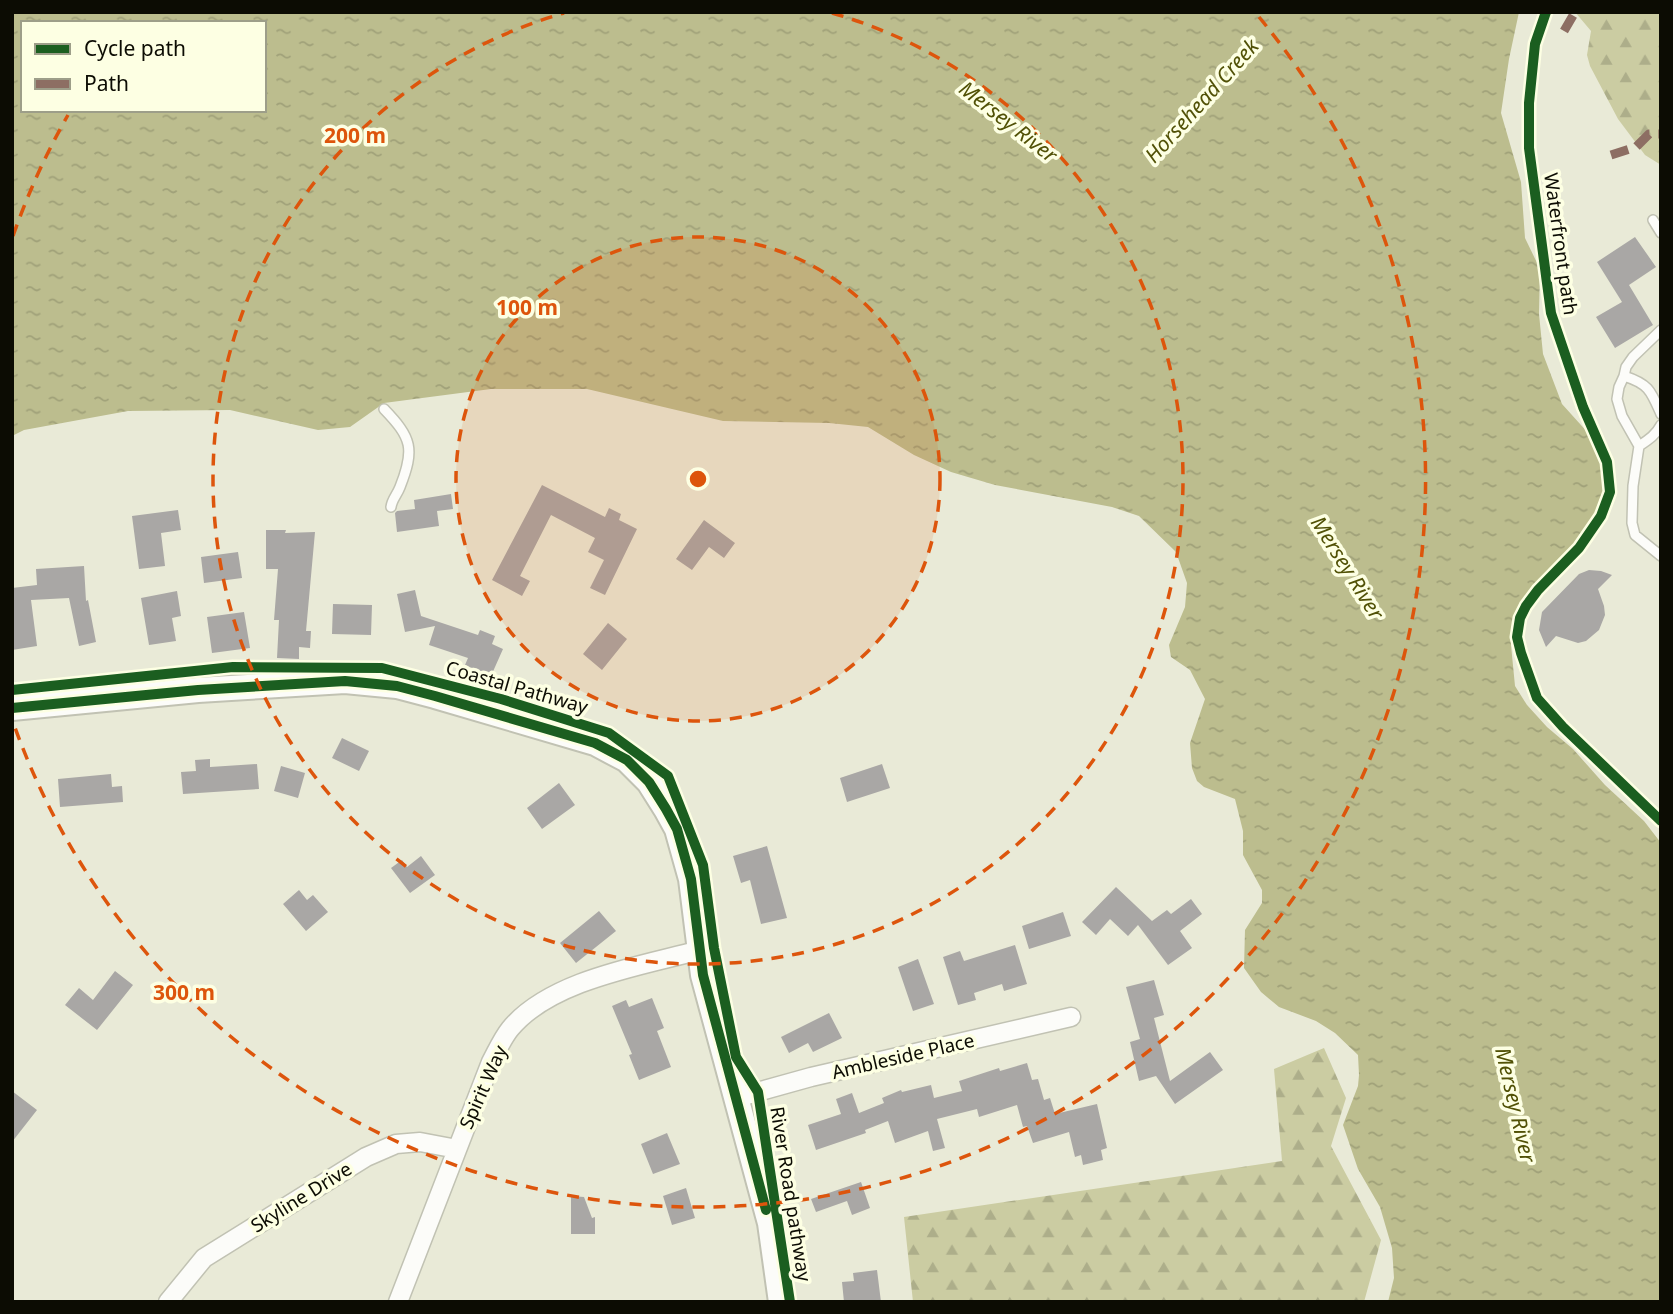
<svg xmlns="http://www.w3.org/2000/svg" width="1673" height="1314" font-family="'Noto Sans',sans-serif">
  <defs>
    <pattern id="forest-firs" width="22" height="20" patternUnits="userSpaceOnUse" patternTransform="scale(1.75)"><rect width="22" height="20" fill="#cbcca2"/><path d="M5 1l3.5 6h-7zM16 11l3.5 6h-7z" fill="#adae8a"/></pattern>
    <pattern id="water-ripples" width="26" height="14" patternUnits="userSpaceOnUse" patternTransform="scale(1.75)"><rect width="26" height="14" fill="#bcbd8e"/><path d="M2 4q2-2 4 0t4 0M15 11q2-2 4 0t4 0" fill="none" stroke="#a0a179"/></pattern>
  </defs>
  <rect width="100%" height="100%" fill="#e9ead7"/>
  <path fill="url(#forest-firs)" d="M1575 12H1661V165L1645 155 1618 119 1590 66 1587 55 1591 31Z
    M1324 1048 1346 1098 1331 1146 1381 1240 1364 1302H913L904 1217 1282 1161 1274 1069Z"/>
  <path fill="url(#water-ripples)" fill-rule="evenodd" d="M12 12H1519L1509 59 1501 113 1521 182 1525 238 1540 269 1539 314 1543 354 1562 404 1599 445 1606 476 1602 508 1581 549 1540 589 1514 632 1511 645 1515 686 1527 705 1547 727 1573 749 1605 785 1644 821 1661 843V1302H1388L1394 1278 1392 1248 1380 1207 1358 1169 1343 1125 1358 1086 1359 1075 1358 1055 1335 1033 1316 1021 1279 1007 1261 992 1244 968 1245 930 1262 903V890L1243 855V831L1235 799 1204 787 1197 781 1192 768 1190 743 1205 699 1190 670 1171 657 1169 645 1185 607 1187 583 1176 552 1139 516 1112 507 995 485 951 472 914 455 868 427 829 423 723 421 587 389H491L384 403 350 427 318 430 230 410 128 411 24 430 12 436ZM23 23H264V110H23Z"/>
  <path fill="#a9a7a5" d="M1635 237 1656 267 1629 285 1653 325 1615 348 1596 317 1622 302 1597 262Z
    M542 485 605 517 609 508 621 514 619 520 637 529 605 595 590 588 604 560 588 552 595 538 551 515 520 576 530 581 522 596 492 580Z
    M451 494 453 509 437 511 439 526 397 532 395 513 397 511 415 509 414 500Z
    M178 510 181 530 161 533 165 566 139 569 132 516Z
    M704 520 735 543 724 558 709 547 692 570 676 559Z
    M266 530H286L285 533 315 532 306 631H311L310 648 299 647V659L277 658 279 620H274L278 569H266Z
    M238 552 242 578 204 583 201 557Z
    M84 566 86 601 88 600 96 642 79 646 69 598 31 600 37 646 12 650V588L37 585 36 569Z
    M1589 570 1601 571 1612 575 1598 589 1604 606 1605 615 1599 630 1586 641 1578 643 1556 636 1546 647 1539 630 1542 612 1579 574Z
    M415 590 421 616 478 635 480 630 495 636 492 644 503 649 491 676 465 665 468 658 429 645 435 626 405 632 397 594Z
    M177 591 181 616 172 618 176 641 149 645 141 598Z
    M333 604 372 605 371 635 332 634Z
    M244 612 250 648 212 653 207 617Z
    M608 623 627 639 602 670 583 654Z
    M342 738 369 751 359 771 332 758Z
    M210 759V767L257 764 259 789 183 794 181 772 196 771 195 760Z
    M882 764 890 788 847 802 840 778Z
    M281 766 305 773 298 798 274 791Z
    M111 774 112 787 122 786 123 802 60 807 58 779Z
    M559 783 575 805 542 829 527 808Z
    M767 846 787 918 761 924 750 880 741 883 733 856Z
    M421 856 435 875 410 893 391 868 402 860 407 867Z
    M1116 887 1152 921 1167 910 1171 914 1191 899 1202 914 1180 931 1192 948 1168 965 1138 925 1128 936 1110 919 1096 935 1082 922Z
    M299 890 307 900 313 895 328 912 306 931 283 904Z
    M599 911 616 931 576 963 560 943Z
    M1063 912 1071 936 1029 949 1022 926Z
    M1015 945 1027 984 1004 991 1002 984 974 993 976 1000 958 1005 943 957 960 951 964 961Z
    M918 959 934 1004 913 1011 898 967Z
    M115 971 133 985 97 1030 65 1005 79 988 93 1000Z
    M1154 980 1164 1015 1154 1018 1170 1081 1210 1052 1223 1070 1175 1104 1156 1076 1139 1081 1130 1042 1140 1039 1126 987Z
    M652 998 664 1028 657 1031 671 1067 639 1080 629 1055 632 1054 612 1006 626 1000 629 1007Z
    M829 1013 842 1038 813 1052 808 1043 789 1053 781 1037Z
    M1027 1063 1032 1080 1038 1079 1044 1100 1050 1098 1055 1114 1097 1104 1107 1148 1101 1150 1103 1160 1083 1165 1081 1155 1075 1157 1069 1132 1033 1143 1027 1126 1023 1127 1017 1105 979 1117 977 1109 937 1119 945 1148 933 1151 928 1131 895 1143 888 1121 865 1130 866 1133 816 1150 808 1125 841 1114 836 1099 852 1093 859 1113 884 1103 882 1098 901 1090 902 1092 931 1085 934 1098 962 1091 959 1081 999 1068 1000 1071Z
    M12 1091 37 1110 12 1142Z
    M667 1133 680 1164 653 1174 641 1144Z
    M861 1182 870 1208 852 1215 847 1201 816 1212 811 1199Z
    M686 1188 695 1218 672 1225 663 1196Z
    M571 1196 584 1197 592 1218 595 1217V1234H571Z
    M877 1270 881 1302H844L842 1282 854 1281 853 1273Z"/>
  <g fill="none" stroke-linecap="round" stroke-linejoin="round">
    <g stroke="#c1c2b3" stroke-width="12">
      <path id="service" d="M1653 220 1661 233
        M1661 330 1633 357 1626 367 1624 376 1619 387 1617 399 1622 416 1639 446 1633 486 1632 523 1635 535 1661 556
        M1624 376C1649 384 1651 391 1661 414
        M384 409C412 438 415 449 400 487 397 495 392 499 391 507
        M1639 446C1648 440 1656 435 1661 425"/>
    </g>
    <g stroke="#c1c2b3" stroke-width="21">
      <path id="minor" d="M736 1098 811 1077 1071 1017
        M168 1302 204 1258 366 1157 396 1144 420 1142 457 1149
        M398 1302 491 1062C497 1051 502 1039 510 1029 550 980 641 966 700 950"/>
    </g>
    <g stroke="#c1c2b3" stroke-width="28">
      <path id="secondary" d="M12 708 198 690 345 681 397 686 435 696 595 743 627 760 649 782 666 809 677 829 691 879 703 975 770 1223 781 1302"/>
    </g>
    <use href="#service" stroke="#fcfcf9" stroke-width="9"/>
    <use href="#minor" stroke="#fcfcf9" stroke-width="18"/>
    <use href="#secondary" stroke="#fcfcf9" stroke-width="24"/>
    <path stroke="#8d6e63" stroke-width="9" stroke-dasharray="18 9" stroke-linecap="butt" d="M1564 31 1575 12
      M1611 155 1636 147 1649 134H1661"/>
    <g stroke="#fdffe3" stroke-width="15">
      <path id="cycleway" d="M1546 12 1535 44 1529 103V148L1551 313 1583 407 1607 462 1610 492 1601 516 1579 548 1538 590 1526 606 1520 618 1517 637 1521 653 1537 698 1563 727 1661 821
        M12 690 233 667 382 668 501 699 609 733 668 776 703 865 714 948 736 1057 758 1092 790 1302
        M12 708 198 690 345 681 397 686 435 696 595 743 627 760 649 782 666 809 677 829 691 879 703 975 766 1210"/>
    </g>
    <use href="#cycleway" stroke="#1b5e20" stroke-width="10"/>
  </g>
  <circle cx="698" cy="479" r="242" fill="#dd550c" fill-opacity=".12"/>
  <g fill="none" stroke="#dd550c" stroke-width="3.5" stroke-dasharray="12 9">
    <circle cx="698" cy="479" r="242"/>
    <path d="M832 13A485 485 0 1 1 564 13"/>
    <path d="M13 236A727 727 0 0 1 68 115M1259 17A727 727 0 1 1 13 722"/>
  </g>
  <g text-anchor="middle" stroke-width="7" stroke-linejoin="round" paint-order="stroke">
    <g font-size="19" fill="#0c0c03" stroke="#fdffe3">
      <text transform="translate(1561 244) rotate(82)" y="7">Waterfront path</text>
      <text transform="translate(517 687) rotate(16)" y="7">Coastal Pathway</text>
      <text transform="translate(903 1056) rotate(-13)" y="7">Ambleside Place</text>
      <text transform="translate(483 1087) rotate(-66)" y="7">Spirit Way</text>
      <text transform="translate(791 1194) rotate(81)" y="7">River Road pathway</text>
      <text transform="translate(301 1197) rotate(-32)" y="7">Skyline Drive</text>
    </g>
    <g font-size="21" font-style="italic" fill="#515106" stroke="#fdffe3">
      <text transform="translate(1202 101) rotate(-48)" y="7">Horsehead Creek</text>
      <text transform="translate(1008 122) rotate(38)" y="7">Mersey River</text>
      <text transform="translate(1347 568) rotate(58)" y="7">Mersey River</text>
      <text transform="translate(1515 1105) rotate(77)" y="7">Mersey River</text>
    </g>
  </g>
  <circle cx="698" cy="479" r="10" fill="#dd550c" stroke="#fdffe3" stroke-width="3.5"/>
  <g font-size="21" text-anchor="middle" font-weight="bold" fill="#dd550c" stroke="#fdffe3" stroke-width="7" stroke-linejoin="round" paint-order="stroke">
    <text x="355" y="143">200 m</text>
    <text x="527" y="315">100 m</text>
    <text x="184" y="1000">300 m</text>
  </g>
  <rect width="1673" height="1314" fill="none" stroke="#0c0c03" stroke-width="28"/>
  <rect x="21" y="21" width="245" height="91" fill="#fdffe3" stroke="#9d9e89" stroke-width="2"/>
  <rect x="35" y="44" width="35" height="10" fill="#1b5e20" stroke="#9d9e89" stroke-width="2"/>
  <text x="84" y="56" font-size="21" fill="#0c0c03">Cycle path</text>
  <rect x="35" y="79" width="35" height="10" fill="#8d6e63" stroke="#9d9e89" stroke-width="2"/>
  <text x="84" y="91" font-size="21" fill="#0c0c03">Path</text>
</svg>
